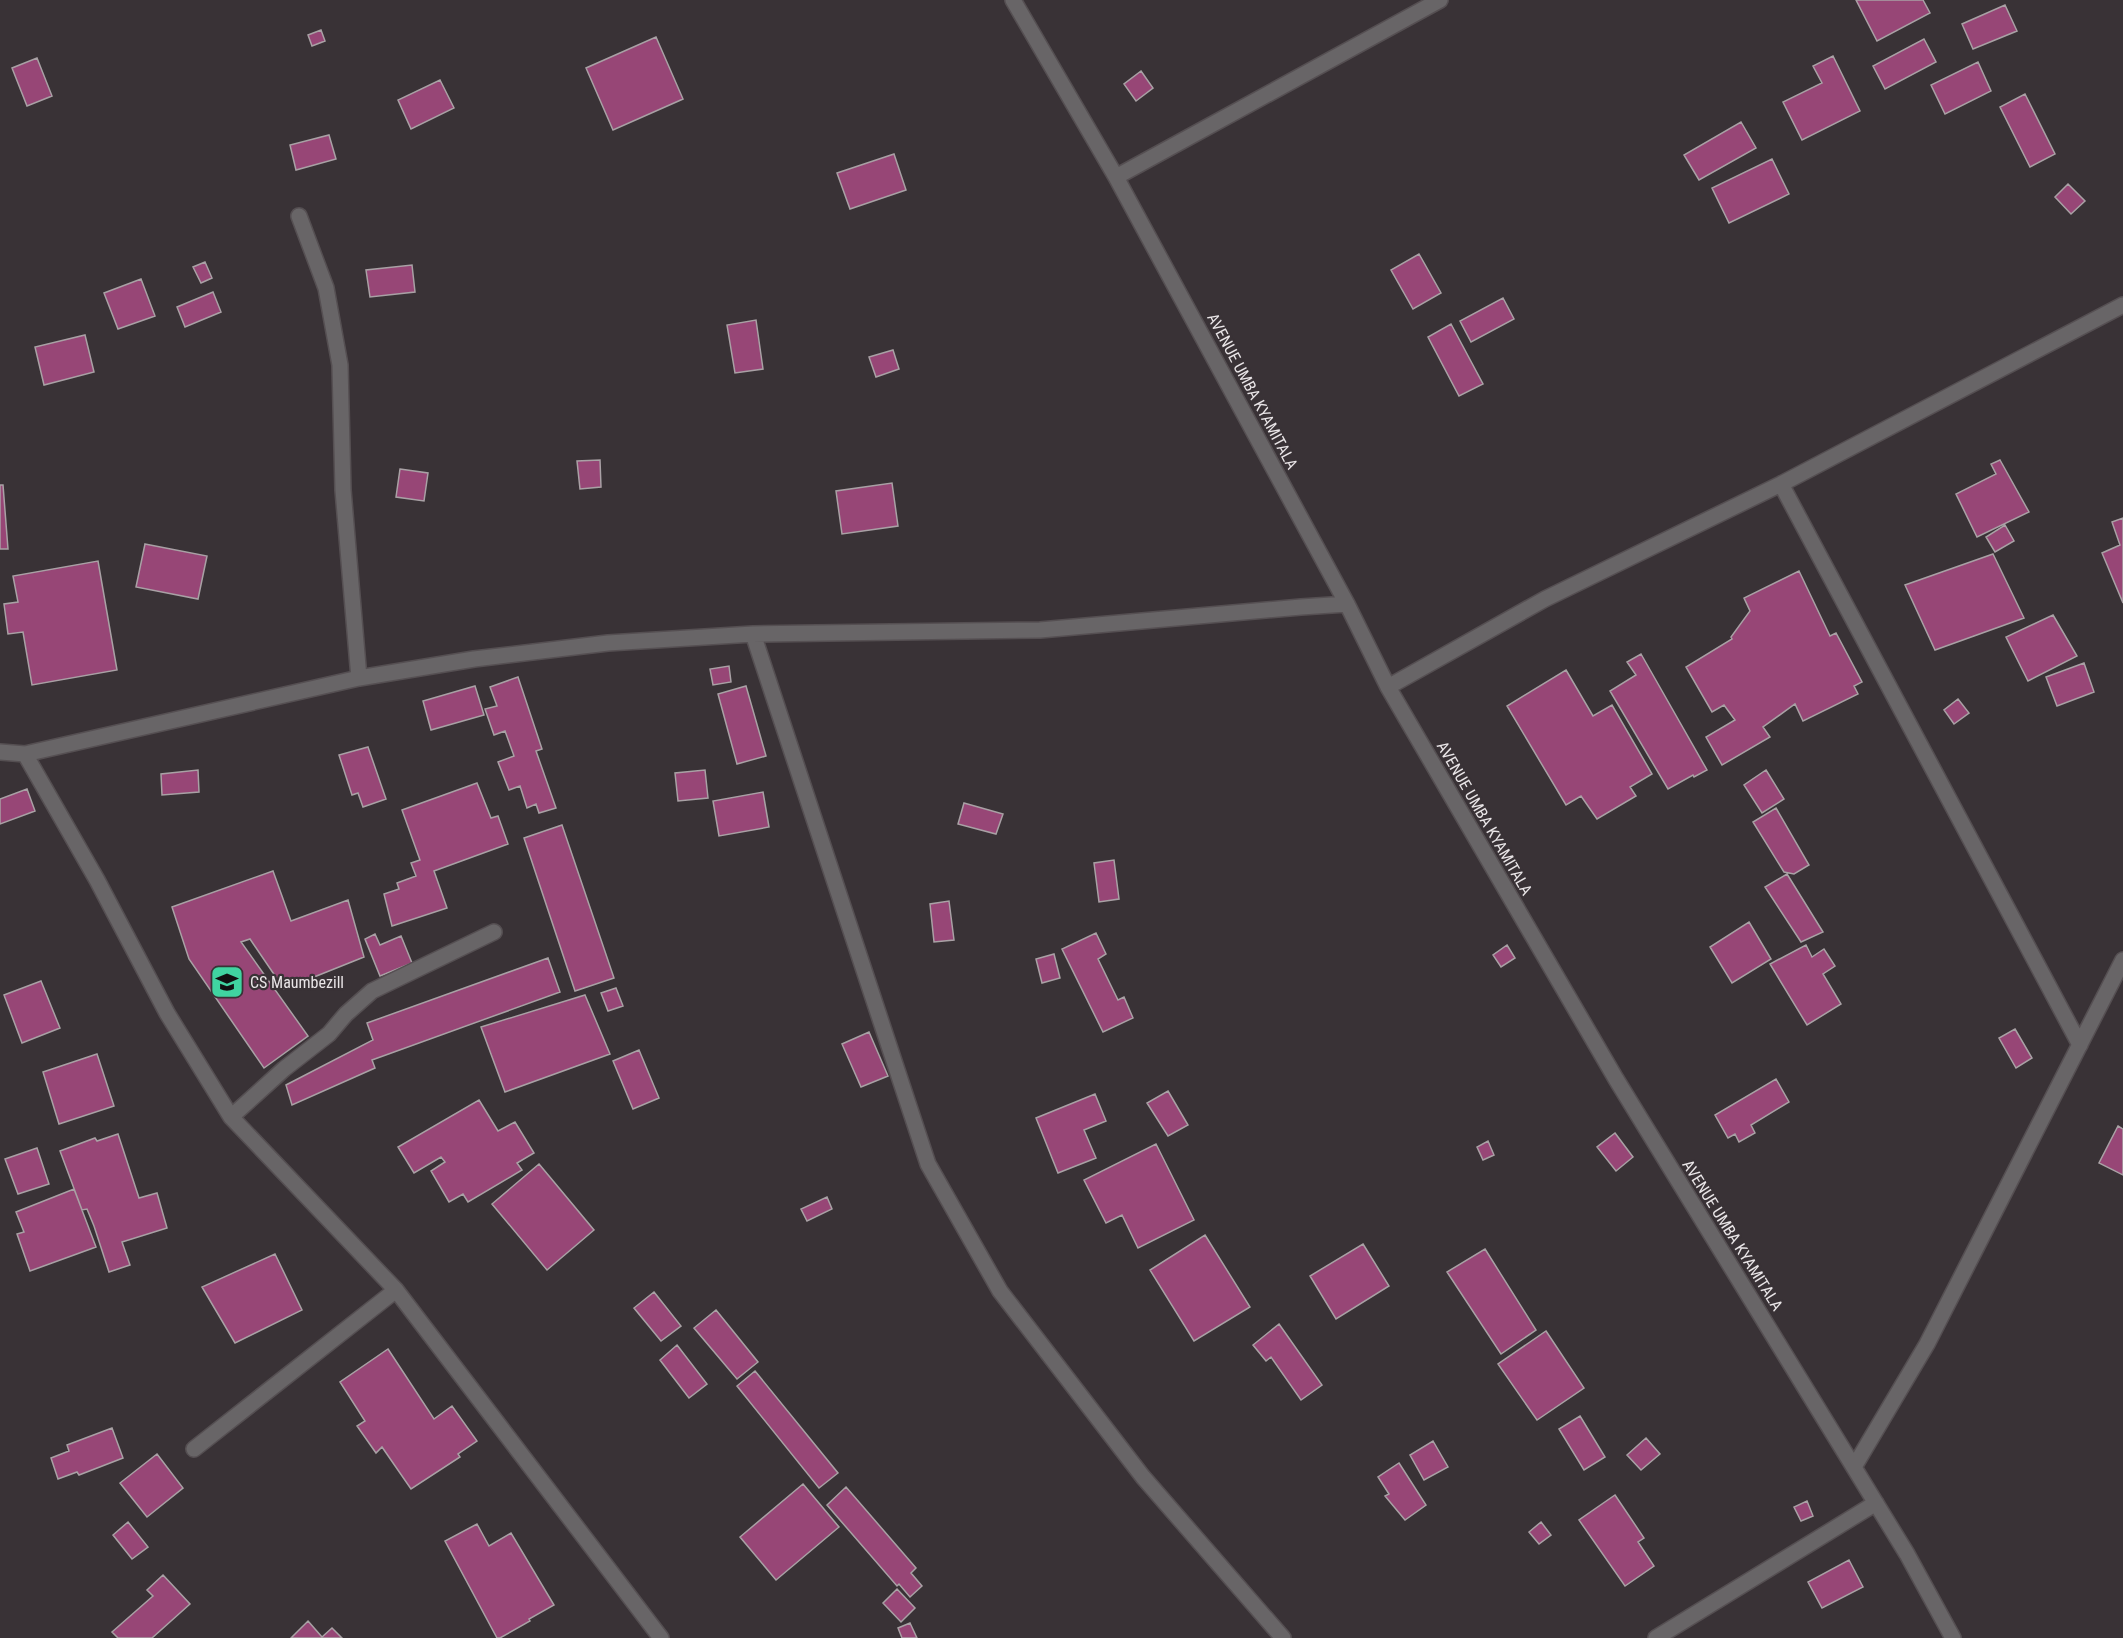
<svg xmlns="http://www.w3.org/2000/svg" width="2123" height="1638" font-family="'Roboto Condensed',sans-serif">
  <rect width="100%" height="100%" fill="#393236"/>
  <path fill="#974676" stroke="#a9a1a5" stroke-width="1.5" d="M1856 0H1923L1930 13 1877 41Z
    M2005 5 2017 31 1973 49 1962 24Z
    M321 30 325 41 312 46 308 35Z
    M656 37 683 99 613 130 586 68Z
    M1924 39 1936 62 1885 89 1873 66Z
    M1833 56 1860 111 1802 140 1783 102 1822 83 1813 66Z
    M37 58 52 96 27 106 12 68Z
    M1978 62 1991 91 1945 114 1931 85Z
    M1141 71 1153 88 1136 101 1124 84Z
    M440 80 454 108 411 129 398 100Z
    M2025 94 2055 154 2030 167 2000 107Z
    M1741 122 1756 148 1699 180 1684 155Z
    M329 135 336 159 296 170 290 145Z
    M894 154 906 190 850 209 837 173Z
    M1772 159 1789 194 1729 223 1712 188Z
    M2068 184 2085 201 2071 214 2055 197Z
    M1419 254 1441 293 1413 309 1391 270Z
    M205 262 212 278 201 283 193 267Z
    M412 265 415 292 370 297 366 270Z
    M141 279 155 316 118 329 104 293Z
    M213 292 221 312 185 327 177 307Z
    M1503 298 1514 319 1471 342 1460 321Z
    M756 320 763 369 735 373 727 325Z
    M1451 324 1483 384 1459 396 1428 337Z
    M85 335 94 372 44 385 35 347Z
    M893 350 899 369 876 377 869 357Z
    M600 460 601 487 580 489 577 461Z
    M2000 460 2029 512 1977 537 1956 494 1996 474 1991 464Z
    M400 469 428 473 424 501 396 497Z
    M892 483 898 526 842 534 836 491Z
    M0 485H3L8 549H0Z
    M2123 518V603L2102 553 2120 545 2112 522Z
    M2005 525 2014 541 1995 552 1986 537Z
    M145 544 207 556 198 599 136 587Z
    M1993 554 2024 618 1935 650 1905 585Z
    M98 561 117 670 32 685 23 632 8 634 4 604 18 602 13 576Z
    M1799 571 1830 636 1836 633 1862 682 1854 686 1858 694 1803 721 1795 704 1763 727 1770 737 1722 765 1706 737 1735 720 1724 705 1712 712 1686 667 1732 639 1731 637 1750 611 1744 598Z
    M2053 615 2077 656 2028 681 2006 637Z
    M1641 654 1707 770 1694 777 1693 775 1668 789 1610 691 1636 675 1627 662Z
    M2084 663 2094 692 2057 706 2046 677Z
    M729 666 731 682 713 685 710 669Z
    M1566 670 1593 716 1612 705 1652 774 1630 787 1636 796 1597 819 1581 796 1566 805 1507 706Z
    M518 677 542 749 536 751 556 808 539 813 536 804 527 808 520 786 509 790 498 762 514 756 505 731 494 735 485 709 497 706 490 687Z
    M475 686 484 715 431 730 423 701Z
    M746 686 766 756 737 764 718 694Z
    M1958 699 1969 713 1954 724 1944 710Z
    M368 747 386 799 363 807 358 793 352 795 339 755Z
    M198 770 199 792 162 795 161 774Z
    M705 770 708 798 678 801 675 773Z
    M1766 770 1784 799 1762 813 1744 785Z
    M477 783 491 818 498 816 508 844 434 871 447 908 392 926 384 894 399 889 397 883 416 876 411 863 420 860 402 810Z
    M27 789 35 811 0 824V799Z
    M763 792 769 827 719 836 713 801Z
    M964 803 1003 814 996 834 958 824Z
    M1776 808 1809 865 1794 874 1784 872 1753 822Z
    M562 825 614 978 575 991 524 838Z
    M1114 860 1119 899 1099 902 1094 863Z
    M273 871 291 921 348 900 364 957 284 989 250 939 241 942 308 1036 264 1068 189 959 172 907Z
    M1787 874 1823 932 1801 942 1765 887Z
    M949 901 954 940 934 942 930 904Z
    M1749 922 1771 959 1732 983 1710 947Z
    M1096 933 1106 954 1098 959 1118 1000 1124 997 1133 1018 1103 1032 1062 949Z
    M375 934 380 945 401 936 412 963 380 976 365 939Z
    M1507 945 1515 958 1501 967 1493 955Z
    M1806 945 1812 957 1824 949 1835 966 1823 974 1841 1004 1807 1025 1770 964Z
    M1054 954 1060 978 1042 983 1036 959Z
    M548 958 560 992 372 1060 375 1068 292 1105 286 1085 373 1040 367 1023Z
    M41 981 60 1028 22 1043 4 995Z
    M616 988 623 1006 608 1011 601 993Z
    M585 995 610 1054 505 1092 481 1027Z
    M2015 1029 2032 1058 2016 1068 1999 1038Z
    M869 1032 888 1076 861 1087 842 1044Z
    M639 1050 659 1098 633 1109 613 1061Z
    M97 1054 114 1106 59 1124 43 1072Z
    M1776 1079 1789 1102 1751 1125 1755 1133 1739 1142 1735 1134 1728 1138 1715 1115Z
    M1168 1091 1188 1125 1168 1136 1147 1103Z
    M1095 1094 1106 1121 1084 1130 1096 1158 1058 1173 1036 1118Z
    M479 1100 498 1131 515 1122 534 1153 517 1163 522 1170 468 1202 463 1194 449 1202 431 1171 445 1162 441 1157 414 1173 398 1147Z
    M2118 1126 2123 1129V1175L2099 1163Z
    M1615 1133 1633 1157 1616 1171 1597 1147Z
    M118 1134 139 1198 157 1193 167 1228 122 1242 130 1265 109 1272 94 1226 87 1209 82 1210 60 1151 95 1138 97 1141Z
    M1488 1141 1494 1155 1483 1160 1477 1147Z
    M1156 1144 1194 1220 1138 1248 1122 1215 1106 1223 1084 1180Z
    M37 1148 49 1184 18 1194 5 1159Z
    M539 1164 594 1230 547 1270 492 1204Z
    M74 1189 96 1247 30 1271 17 1234 24 1232 16 1212Z
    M827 1197 832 1209 807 1221 801 1209Z
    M1205 1235 1250 1307 1194 1341 1150 1270Z
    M1363 1244 1389 1286 1336 1319 1310 1276Z
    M1485 1249 1536 1330 1501 1354 1447 1272Z
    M275 1254 302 1310 235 1343 202 1287Z
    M654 1292 681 1326 661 1341 634 1308Z
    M716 1310 758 1362 737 1379 694 1328Z
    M1279 1324 1322 1385 1301 1400 1271 1357 1266 1361 1253 1345Z
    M1546 1331 1584 1388 1537 1420 1498 1364Z
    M677 1345 707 1384 689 1398 660 1360Z
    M388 1349 434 1419 452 1406 477 1441 458 1454 460 1457 411 1489 382 1447 376 1453 357 1426 365 1421 340 1382Z
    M755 1371 838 1473 819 1488 737 1386Z
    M1580 1416 1605 1457 1584 1470 1559 1429Z
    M112 1428 123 1458 79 1475 77 1472 58 1479 51 1458 69 1451 67 1445Z
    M1646 1438 1660 1454 1641 1470 1627 1455Z
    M1433 1441 1448 1467 1424 1480 1410 1455Z
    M157 1454 183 1488 147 1517 120 1483Z
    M1399 1463 1426 1505 1405 1520 1385 1496 1389 1494 1378 1477Z
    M803 1484 839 1527 776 1580 740 1537Z
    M846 1487 916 1568 911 1573 922 1586 910 1597 899 1584 897 1586 827 1505Z
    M1615 1495 1644 1538 1638 1542 1654 1566 1625 1586 1579 1520Z
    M1807 1501 1813 1516 1801 1521 1794 1507Z
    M128 1522 148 1547 132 1559 113 1535Z
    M1541 1522 1551 1535 1539 1544 1529 1532Z
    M477 1524 489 1546 511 1533 554 1605 529 1619 530 1621 500 1638H497L445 1541Z
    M1849 1560 1863 1587 1822 1608 1808 1582Z
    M163 1575 190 1604 152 1638H118L112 1632 153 1596 147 1590Z
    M897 1589 915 1608 901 1622 883 1603Z
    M308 1621 322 1637 332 1628 342 1638H291Z
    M910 1623 917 1638H902L898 1628Z"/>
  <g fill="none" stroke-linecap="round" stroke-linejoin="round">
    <g stroke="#554f52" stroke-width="18">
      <path id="minor" d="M1013 0 1116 177 1347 604 1388 687 1616 1079 1907 1554 1953 1638
        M1116 177 1440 0
        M299 216 326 288 340 365 343 490 359 678
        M1781 484 2080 1045
        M753 634 928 1164 1000 1291 1143 1477 1283 1638
        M1388 687 1545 599 1781 484 2123 305
        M0 752 25 754 97 880 167 1013 231 1117 396 1290 661 1638
        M25 754 359 678 474 659 608 643 753 634 1040 630 1301 607 1347 604
        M231 1117 284 1069 329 1034 346 1014 372 991 494 932
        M194 1449 396 1290
        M1854 1467 1927 1344 2123 960
        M1656 1638 1876 1503"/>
    </g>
    <use href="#minor" stroke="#686567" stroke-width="15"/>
  </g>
  <defs>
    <g id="school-square" transform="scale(1.725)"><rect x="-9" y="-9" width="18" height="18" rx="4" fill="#40d4a1" stroke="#393236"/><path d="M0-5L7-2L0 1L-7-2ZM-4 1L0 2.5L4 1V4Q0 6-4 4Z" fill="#111"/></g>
  </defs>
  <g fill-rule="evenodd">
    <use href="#school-square" x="227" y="982"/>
  </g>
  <g text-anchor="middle" stroke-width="4.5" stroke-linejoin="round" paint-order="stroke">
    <g font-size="16" fill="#eae6e8" stroke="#393236">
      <text transform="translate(1253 391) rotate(62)" y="6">AVENUE UMBA KYAMITALA</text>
      <text transform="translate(1485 818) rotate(60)" y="6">AVENUE UMBA KYAMITALA</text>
      <text transform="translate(1733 1235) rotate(58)" y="6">AVENUE UMBA KYAMITALA</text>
    </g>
    <g font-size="16" fill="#eae6e8" stroke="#393236" text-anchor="start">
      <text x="250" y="988">CS Maumbezill</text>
    </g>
  </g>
</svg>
